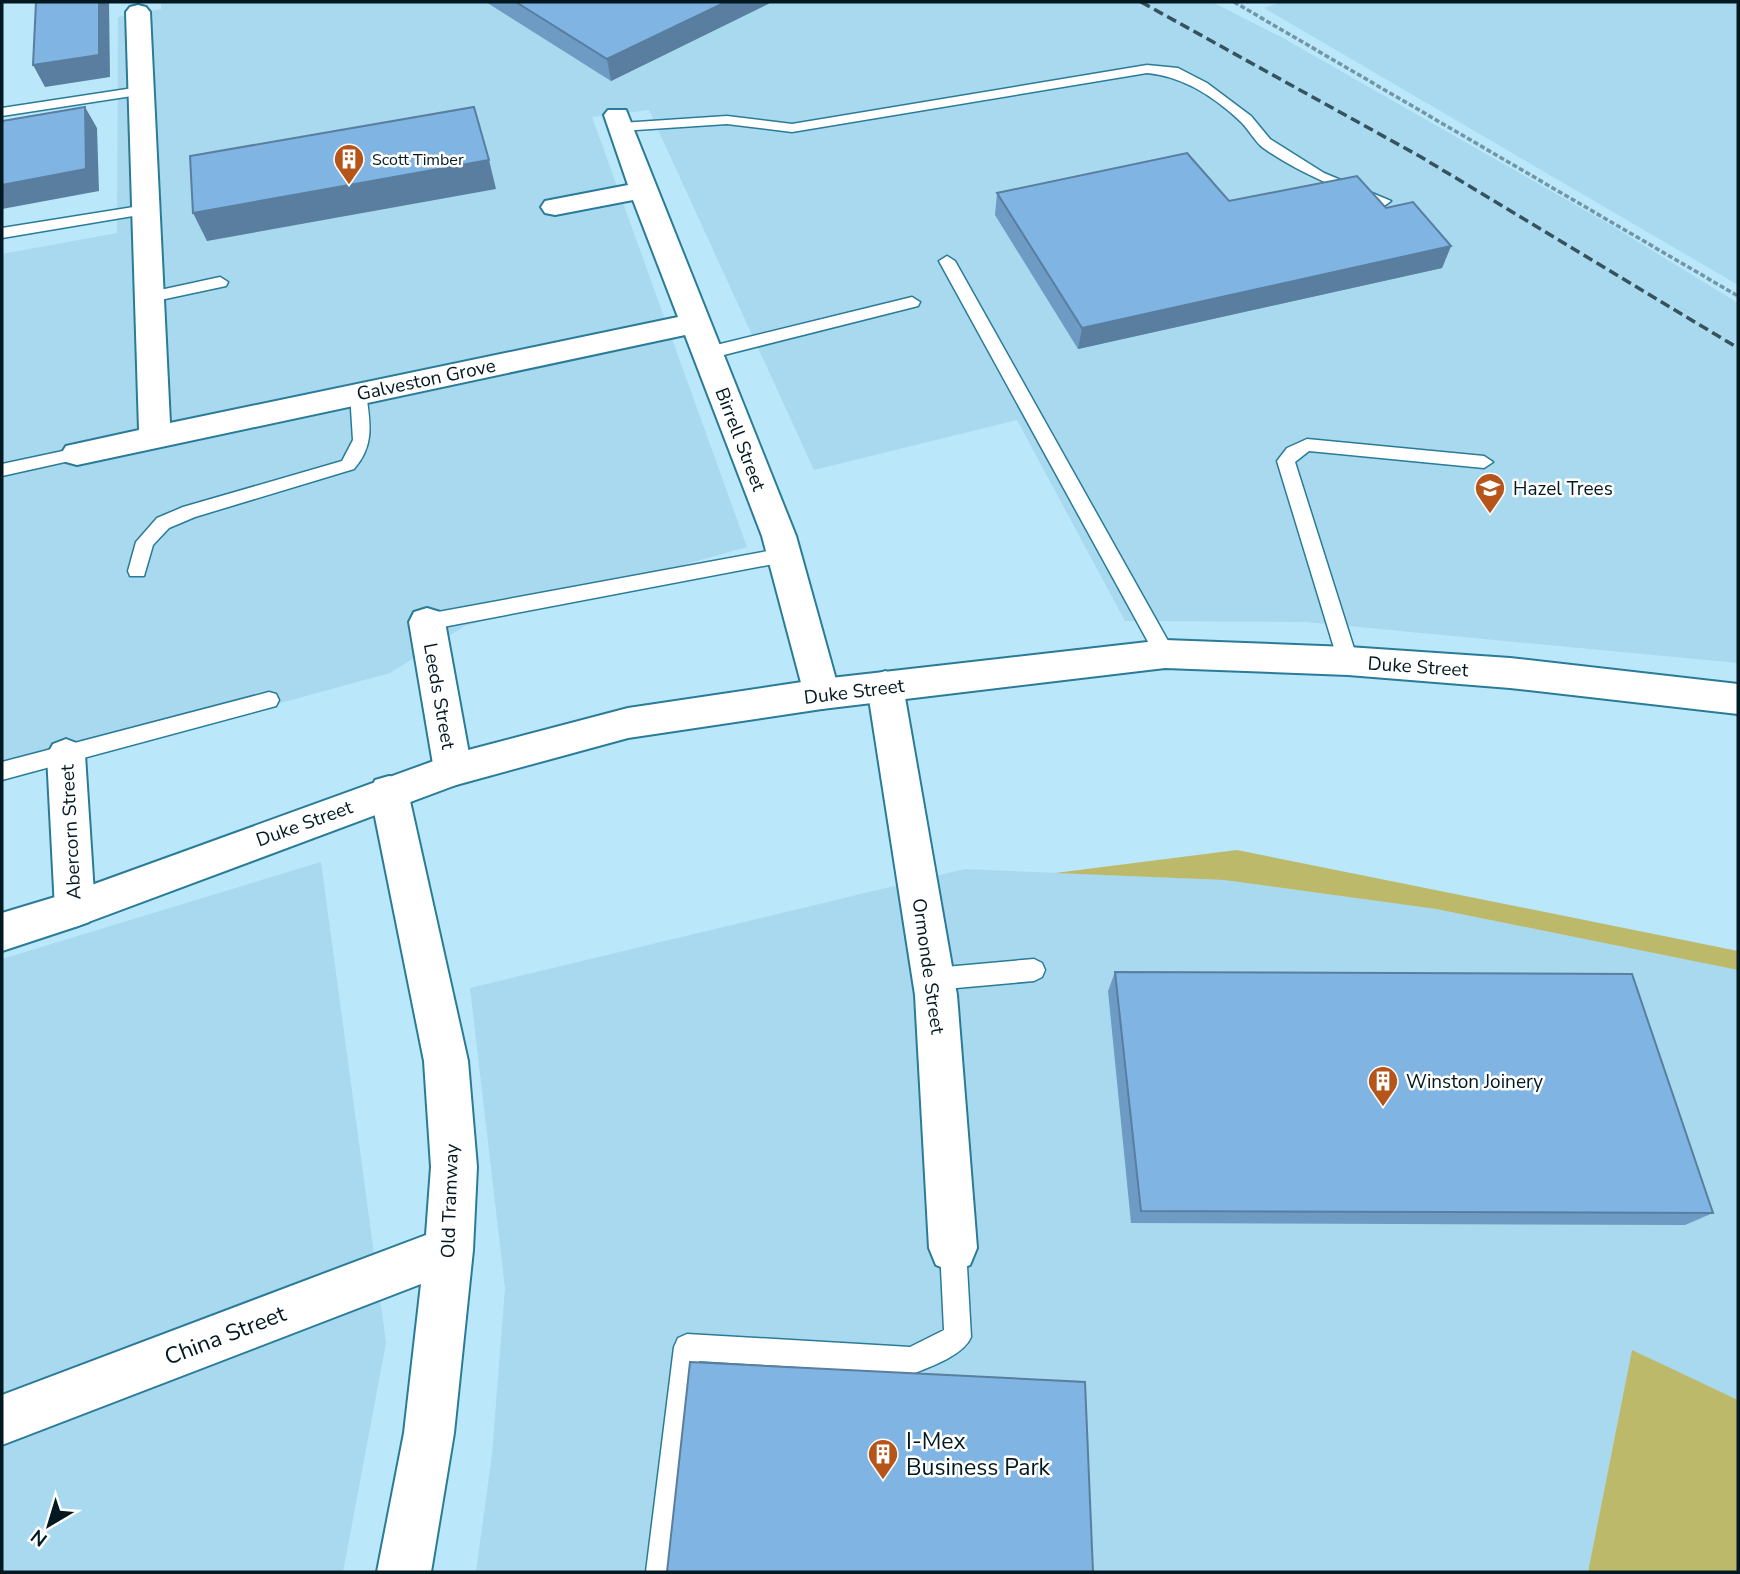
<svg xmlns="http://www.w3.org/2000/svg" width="1740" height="1574" font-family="'Nunito Sans',sans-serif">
  <rect width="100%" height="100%" fill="#bae7fa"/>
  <path fill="#a8d9ee" d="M161 2H1212L1283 38 1609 224 1738 303V663L1306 622 1125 621 1017 420 814 470 649 110 592 117 747 547 465 626 390 673 2 779V254L117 233 118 17 161 9Z
    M1282 2H1738V285L1264 8Z
    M321 862 386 1343 343 1572H2V959Z
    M965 869 1224 880 1436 909 1738 970V1400L1632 1351 1588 1572H476L492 1455 505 1288 470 988Z"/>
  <path fill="#bdb96a" d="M1237 850 1738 951V970L1436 909 1224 880 1055 873Z
    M1632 1350 1738 1400V1572H1588Z"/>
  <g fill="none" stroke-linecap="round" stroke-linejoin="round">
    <g stroke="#2a7b98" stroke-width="3">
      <path id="lane" d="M1147 65 1178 68 1207 83 1251 116 1270 139 1324 173 1391 201 1384 206 1379 204C1338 188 1298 173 1262 147 1254 140 1249 130 1241 122 1215 97 1182 76 1147 73L792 132 727 124 621 131 614 127 621 123 727 116 792 124Z
        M140 87 147 91 145 94 2 116V108Z
        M146 205 151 207V213L2 238V228Z
        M947 256 955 261 1172 648 1175 654 1172 660H1158L939 261Z
        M220 277 228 282 226 286 151 302 143 297 151 292Z
        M912 297 920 302 918 306 708 359 700 353 708 347Z
        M358 387 366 393C370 423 375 445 354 469L195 517 169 528 153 545 144 576H130L128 571 136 542 157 518 183 507 342 461 353 440 350 393Z
        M1307 439 1484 456 1493 462 1484 468 1309 451 1295 462 1358 661 1355 667H1341L1338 661 1277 461 1287 448Z
        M77 448 83 450 86 454 83 458 2 476V464Z
        M784 548 793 555 784 562 427 630 420 627 417 622 420 617 427 614Z
        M269 692 276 694 279 700 276 706 2 780V762Z
        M1034 959 1042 963 1045 970 1042 977 1034 981 934 990 926 987 923 979 926 971 934 968Z
        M953 1235 962 1239 966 1248 971 1337C964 1355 930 1367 912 1374L699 1361 675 1572H646L674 1347 678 1338 687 1334 910 1347 944 1330 940 1248 944 1239Z"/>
    </g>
    <g stroke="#2a7b98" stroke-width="4">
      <path id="street" d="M138 5 146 7 150 12 170 423 678 317 633 200 555 215 545 213 541 207 545 201 628 185 604 115 608 110H626L796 536 840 694 835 705 822 709 809 705 804 694 762 536 685 335 77 465 66 462 61 454 66 446 139 430 126 12 130 7Z
        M427 608 440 612 445 622 472 770 466 781 453 786 440 781 434 770 409 622 414 612Z
        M885 671 898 676 903 686 957 995 977 1248 970 1265 953 1272 936 1265 929 1248 915 995 867 686 872 676Z
        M66 739 79 744 85 755 95 909 89 922 75 927 61 922 55 909 47 755 53 744Z
        M389 776 403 780 408 792 468 1061 477 1167 473 1250 454 1433 431 1572H377L404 1433 421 1284 2 1445V1395L426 1235 431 1167 424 1061 370 792 375 780Z"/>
    </g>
    <g stroke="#2a7b98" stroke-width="4">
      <path id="secondary" d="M1165 640 1348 647 1510 658 1738 684V714L1510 688 1348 675 1165 668 822 709 628 738 456 785 75 927 2 951V913L75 891 453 754 628 708 822 679Z"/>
    </g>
    <path stroke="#7296a5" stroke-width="3.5" stroke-dasharray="5 2.5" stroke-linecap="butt" d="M1234 2 1738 296"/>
    <use href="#lane" fill="#fff" fill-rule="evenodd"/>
    <use href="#street" fill="#fff" fill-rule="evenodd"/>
    <use href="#secondary" fill="#fff" fill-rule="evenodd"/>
    <path stroke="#35525d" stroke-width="3.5" stroke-dasharray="10 5" stroke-linecap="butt" d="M1141 2 1421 157 1738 348"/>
  </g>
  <path fill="#6d9bc3" d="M486 2H772L611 81Z
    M997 193 1229 201 1386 208 1451 246 1442 268 1078 349 995 215Z
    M1115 972 1713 1213 1685 1225 1131 1223 1108 991Z"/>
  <path fill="#597e9f" d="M99 2H109L110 77 45 87 33 65Z
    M726 2H772L611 81 607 59Z
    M85 107 97 128 99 191 2 209V185Z
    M489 160 496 189 207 241 193 213Z
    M1451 246 1442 268 1078 349 1082 328Z"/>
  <path fill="#7fb4e3" stroke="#597e9f" stroke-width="2" d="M36 2H99V55L33 65Z
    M516 2H726L607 59Z
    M85 107 86 169 2 185V121Z
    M474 107 489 160 193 213 190 156Z
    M1187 153 1229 201 1357 176 1386 208 1413 202 1451 246 1082 328 997 193Z
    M1115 972 1632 974 1713 1213 1141 1211Z
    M690 1362 1085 1382 1093 1572H667Z"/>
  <defs>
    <g id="building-pin" transform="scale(1.575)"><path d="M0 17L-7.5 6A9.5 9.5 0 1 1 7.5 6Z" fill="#b65419" stroke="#fff"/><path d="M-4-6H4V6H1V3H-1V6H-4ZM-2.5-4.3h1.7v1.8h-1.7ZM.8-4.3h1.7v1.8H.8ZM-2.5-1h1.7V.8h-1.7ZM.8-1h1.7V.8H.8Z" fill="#fff"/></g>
    <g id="school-pin" transform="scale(1.575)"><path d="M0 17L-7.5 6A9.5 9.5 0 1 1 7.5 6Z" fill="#b65419" stroke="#fff"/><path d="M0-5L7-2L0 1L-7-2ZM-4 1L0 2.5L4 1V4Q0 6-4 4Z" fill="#fff"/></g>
  </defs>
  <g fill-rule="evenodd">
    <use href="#building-pin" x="349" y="159"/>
    <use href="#school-pin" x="1490" y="488"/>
    <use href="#building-pin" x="1383" y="1081"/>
    <use href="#building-pin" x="883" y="1454"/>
  </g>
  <g text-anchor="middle" stroke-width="5" stroke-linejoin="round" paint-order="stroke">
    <g font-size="16" fill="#021922" stroke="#fff" text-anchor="start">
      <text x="372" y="165">Scott Timber</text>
    </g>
    <g font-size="19" fill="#021922" stroke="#fff">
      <text transform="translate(426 379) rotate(-12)" y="7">Galveston Grove</text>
      <text transform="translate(741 439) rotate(69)" y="7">Birrell Street</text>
      <text transform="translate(1418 666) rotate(4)" y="7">Duke Street</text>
      <text transform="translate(854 691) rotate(-7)" y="7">Duke Street</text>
      <text transform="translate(440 696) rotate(80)" y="7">Leeds Street</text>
      <text transform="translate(304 823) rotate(-20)" y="7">Duke Street</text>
      <text transform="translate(70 832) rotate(-93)" y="7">Abercorn Street</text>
      <text transform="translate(929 966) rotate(82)" y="7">Ormonde Street</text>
      <text transform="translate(449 1201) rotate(-88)" y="7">Old Tramway</text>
    </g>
    <g font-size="19" fill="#021922" stroke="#fff" text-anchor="start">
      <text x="1513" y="495">Hazel Trees</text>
      <text x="1406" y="1088">Winston Joinery</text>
    </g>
    <g font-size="23" fill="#021922" stroke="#fff">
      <text transform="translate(225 1335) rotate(-21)" y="8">China Street</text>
    </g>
    <g font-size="23" fill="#021922" stroke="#fff" text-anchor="start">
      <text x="906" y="1449">I-Mex<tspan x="906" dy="26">Business Park</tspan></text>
    </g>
  </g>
  <rect width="1740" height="1574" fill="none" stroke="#021922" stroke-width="7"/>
  <g transform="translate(49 1525) rotate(218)" stroke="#ffffff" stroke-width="5" paint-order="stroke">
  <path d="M0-5L12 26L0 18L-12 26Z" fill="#021922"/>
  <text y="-10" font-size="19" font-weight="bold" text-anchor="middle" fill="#021922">N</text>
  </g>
</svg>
